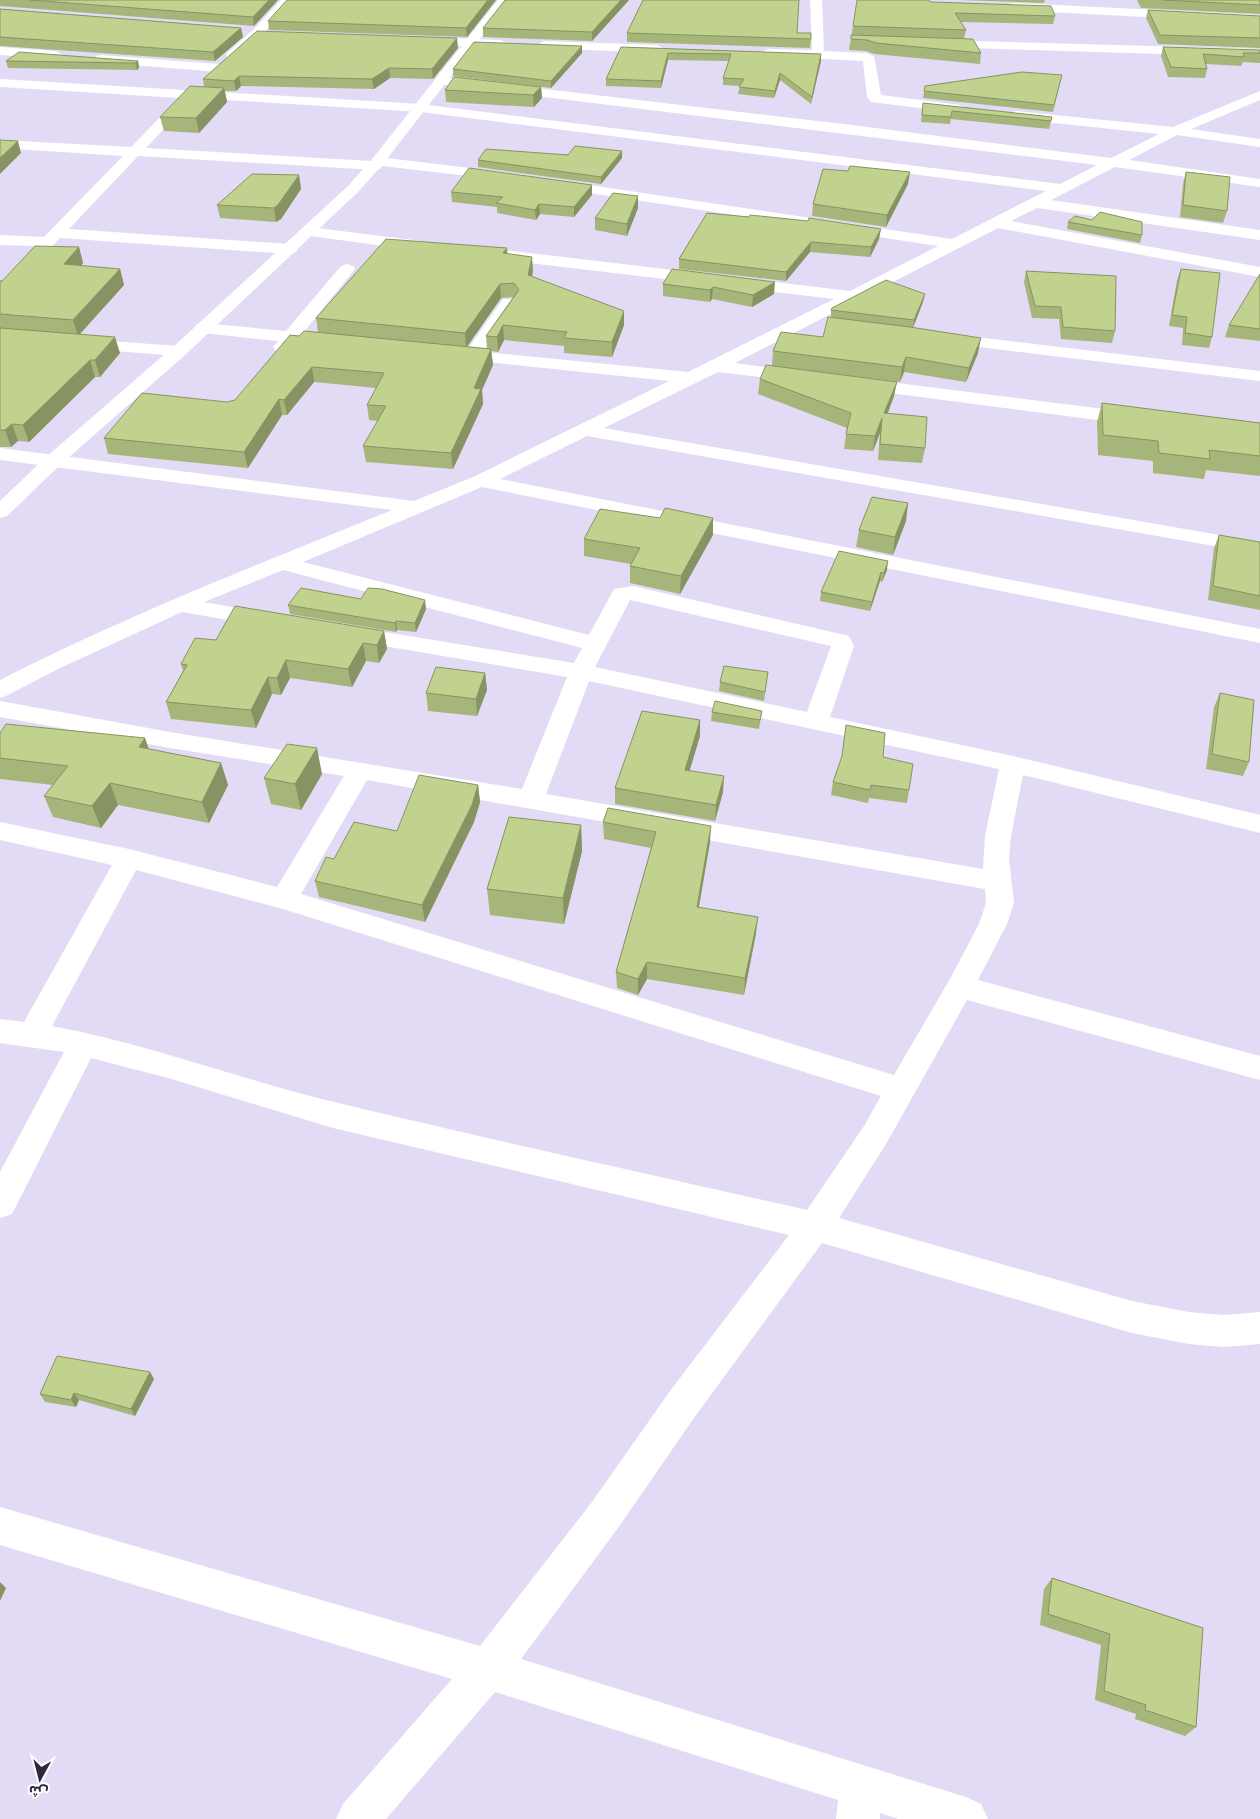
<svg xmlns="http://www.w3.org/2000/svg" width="1260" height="1819" font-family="Overpass,'Noto Sans Arabic',sans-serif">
  <rect width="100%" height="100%" fill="#e3dbf5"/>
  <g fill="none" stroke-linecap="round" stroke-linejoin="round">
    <path fill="#fff" fill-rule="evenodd" d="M281 0H293L262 35 237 59H227L226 56 227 53 254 29Z
      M810 0H822L824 51 866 53 874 56 881 95 960 105 967 109 965 112 960 113 871 102 867 97 863 61 765 56 763 53 765 50 769 49 812 50Z
      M1014 3 1260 15V23L1010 10 1008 7 1010 4Z
      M419 37 501 40 507 44 501 48 415 44 413 41Z
      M940 40 1260 49V57L936 47 934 44 936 41Z
      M544 41 658 45 664 49 658 53 540 48 538 45Z
      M0 47 56 51 62 55 56 59 0 55Z
      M101 55 219 64 225 68 219 72 96 62 95 59 96 56Z
      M443 77 852 125 1111 158 1159 134 1015 119 1008 115 1015 111 1173 127 1260 91V100L1191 129 1260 139V147L1177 135 1129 160 1260 179V187L1115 167 1051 200 1260 230V240L1037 208 1011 221 1260 267V277L998 228 735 363 801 372 807 373 810 377 807 381 801 382 718 372 604 428 1260 542V554L587 436 500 479 1260 629V643L482 487 303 562 589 635 614 589 633 586 849 636 854 646 830 717 1013 756 1260 815V833L1023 775 1011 836 1009 859 1014 903 1007 924 978 980 1260 1056V1080L967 1000 886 1144 839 1218 1132 1301 1189 1312 1223 1315 1260 1312V1344L1223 1347 1189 1344 1132 1333 822 1243 696 1415 618 1528 521 1659 966 1797 981 1804 988 1819H898L880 1813V1819H836L838 1800 495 1692 386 1819H336L343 1804 452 1679 0 1545V1507L480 1646 592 1502 670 1391 789 1235 333 1128 168 1078 91 1058 12 1214 0 1218V1172L64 1052 0 1043V1019L24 1022 112 865 0 840V822L129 849 277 887 344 776 170 748 0 717V701L170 732 522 789 567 677 348 640 340 638 337 633 340 628 348 626 574 663 582 648 283 570 204 602 277 615 280 620 277 625 269 627 182 612 58 669 8 695 0 698V680C127 615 260 564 392 510L0 460V448L414 501 473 477 669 381 449 358 446 354 449 350H467L503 299H515L518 303 484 352 688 372 834 299 496 259 490 257 488 254 490 251 496 249 850 291 938 246 556 188 551 187 549 184 551 181 556 180 952 239 1046 191 421 112 193 98 146 148 371 161 373 158 378 157 503 172 508 173 510 176 508 179 503 180 382 166 380 169 375 170 138 156 69 229 290 244 296 246 298 249 296 252 290 254 60 238 6 296 0 297V282L35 246 0 245V235L44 237 123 156 0 148V140L131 147 179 98 0 87V79L421 104 1060 184 1097 165 438 84 436 81ZM630 600 831 646 807 712 595 667ZM589 681 999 769 985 836 983 869 546 794ZM367 780 985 889 986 903 979 924 950 979 894 1075 301 894ZM136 870 283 909 881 1096 864 1126 807 1210C650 1174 491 1140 334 1102 239 1079 148 1044 52 1026Z
      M309 227 421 241 427 243 429 246 427 249 421 251 303 235 301 232 303 229Z
      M347 264 353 266 355 269 303 333 331 336 334 340 331 344 325 345 295 342C289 350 286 353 276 351L273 347 278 341 203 333 197 332 194 328 197 324 203 323 286 331 341 266Z
      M943 333 1260 371V381L937 342 934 338 937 334Z
      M80 339 179 346 185 347 188 351 185 355 179 356 74 348 71 344 74 340Z
      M858 378 1136 413 1143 415 1146 419 1143 423 1136 425 851 388 849 384 851 380Z"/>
    <path fill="#fff" fill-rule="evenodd" d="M498 0H510L383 164 358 192 185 355 59 466 7 516 0 518V501L45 458 173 347 348 186 373 158Z"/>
  </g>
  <path fill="#a6b57a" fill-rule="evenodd" d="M0 0H278L254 26 0 6Z
    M496 0 467 37 269 30 268 21Z
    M629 0 592 41 483 37V28Z
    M960 0H1045L1044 3Z
    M1137 0H1260V14L1141 8Z
    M931 2 1055 16 1053 24 961 22 966 30 964 39 981 53 980 64 874 54 866 51 849 50 853 26Z
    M0 9 241 28 243 37 215 61 0 46Z
    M1148 10 1260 16V48L1158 44 1146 18Z
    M627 33H797L811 39 810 48 627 42Z
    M582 46V53L551 88 453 76V69Z
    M621 47 821 54V61L811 104 780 80 774 98 738 94 740 86 723 85V78L729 61 668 60 661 88 606 86V79Z
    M1163 47 1260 50V63L1243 62 1241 66 1206 64 1207 69 1205 78 1168 77 1161 56Z
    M458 48 433 79 390 78 374 89 241 86 236 91H225L227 102 199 133 164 131 160 117 204 87 203 79Z
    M6 61H138L139 68 137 70 8 68Z
    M1062 75 1053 112 923 98 925 86Z
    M541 87 542 98 534 107 446 102 445 90Z
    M923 103 1052 117 1049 129 951 119 950 124 921 122Z
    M622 151V158L601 184 478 167V160Z
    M848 171 908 184 886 227 812 216 813 204Z
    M1186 172 1227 211 1223 223 1180 217 1183 184Z
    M299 175 301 189 281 219 276 222 220 218 217 205Z
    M451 192 592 195 574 217 540 214 536 220 497 213V207L452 202Z
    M638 196V208L627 236 595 230V218Z
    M707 213 879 239 870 257 810 252 786 281 679 269V259Z
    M1092 220 1142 235 1140 243 1067 229 1068 222Z
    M79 247 83 263 81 266 120 269 124 285 80 334 120 353 100 377H95L29 442 18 441 11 447H0V281Z
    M507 248V254L533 271 532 277 624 311V325L612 357 564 353V346L504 340 498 352 491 351 493 365 482 390 483 404 453 469 366 462 363 446 378 421 369 420 367 405 376 388 314 382 287 415H282L248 468 108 454 104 438 235 400 299 336 318 332 316 318ZM513 297 486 336 487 349 467 347 501 298Z
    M672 269 774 294 752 307 712 299 710 302 663 296V284Z
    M1181 269 1212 337 1209 348 1182 345 1183 328 1169 326 1177 280Z
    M1026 271 1115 331 1112 343 1061 339 1059 319 1032 318 1024 282Z
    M1260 274V341L1225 337 1229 325Z
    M923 302 913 327 978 353 966 382 904 372 900 382 772 366 773 351 823 337 831 317V310Z
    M760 379 894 396 888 413 925 448 922 463 878 460 880 433 873 451 844 449 847 428 758 394Z
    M1102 403 1260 423V476L1206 470 1204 479 1153 473V461L1098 455 1097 422Z
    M908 503 906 521 893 555 856 547 859 530Z
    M660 518 713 535 680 594 630 583V566L631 564 584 556V539Z
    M1219 535 1260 542V610L1208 600 1214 548Z
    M887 570 882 582 880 581 870 611 820 601 821 592Z
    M361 599 426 609 416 632 397 630 396 632 290 614 288 605Z
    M384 631 387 649 379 663 366 661 352 687 290 678 281 695 272 694 256 728 171 719 166 702 183 671 181 664 216 640Z
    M768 672 764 701 719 691 720 682Z
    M485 673 487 690 477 716 428 711 426 693Z
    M1220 693 1249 762 1243 776 1206 769 1214 707Z
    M762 711 759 729 711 721 712 712Z
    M700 720V736L689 771 723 792 715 821 615 804V788Z
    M0 733 145 738 149 749 221 763 228 785 209 823 118 805 101 828 53 817 44 796 53 785 0 779Z
    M883 757 909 790 907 803 869 798 868 803 831 795 833 782Z
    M322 774 301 810 271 804 264 778Z
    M478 785 480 802 474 822 425 922 319 897 315 881 334 859 397 831Z
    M603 822 710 842 699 907 756 933 744 995 647 979 638 995 617 988 616 972 651 848 604 839Z
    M581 825 582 851 564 924 490 915 487 889Z
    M154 1379 135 1416 79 1400 76 1407 45 1402 40 1394Z
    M1052 1578 1203 1628 1196 1727 1185 1736 1135 1719 1136 1714 1095 1700 1101 1645 1040 1625 1044 1589Z"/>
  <path fill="#879363" d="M269 0H278L254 26 253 17Z
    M488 0H496L467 37 466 28Z
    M621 0H629L592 41V32Z
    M241 28 243 37 215 61 213 52Z
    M457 38 458 48 433 79 432 69Z
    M582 46V53L551 88V81Z
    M668 53V60L661 88V81Z
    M821 54V61L811 104 812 97Z
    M138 61 139 68 137 70 135 63Z
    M389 68 390 78 374 89 372 79Z
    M780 73V80L774 98 775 91Z
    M239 76 241 86 236 91 234 81Z
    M541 87 542 98 534 107 533 95Z
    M224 88 227 102 199 133 196 118Z
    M18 141 21 153 0 174V158Z
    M622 151V158L601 184V177Z
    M910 172 908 184 886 227 887 215Z
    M299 175 301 189 281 219 276 222 274 208Z
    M592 185V195L574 217V207Z
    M638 196V208L627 236V224Z
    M539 204 540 214 536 220 535 210Z
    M881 229 879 239 870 257 871 247Z
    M811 242 810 252 786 281V272Z
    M79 247 83 263 69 281 64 264Z
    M507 248 508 262 503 253Z
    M532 257 533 271 529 289 528 275Z
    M120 269 124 285 78 336 73 320Z
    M775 282 774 294 752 307 753 295Z
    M500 284 501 298 466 348 465 333Z
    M713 287 712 299 710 302V290Z
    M925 294 923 302 913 328 914 320Z
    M624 311V325L612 357V342Z
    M503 325 504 340 498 352 497 337Z
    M115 337 120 353 100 377 95 360Z
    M981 338 978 353 966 382 969 368Z
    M491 349 493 365 482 390 483 404 453 469 451 453 474 388Z
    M906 357 904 372 900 382 902 367Z
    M90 360 95 377 29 442 23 425Z
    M312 367 314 382 287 415 284 400Z
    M897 382 894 396 882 428 884 413Z
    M279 399 282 415 248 468 244 452Z
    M882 418 880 433 873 451 875 436Z
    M12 424 18 441 11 447 5 430Z
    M908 503 906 521 893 555 895 537Z
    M713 518V535L680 594 681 576Z
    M888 561 887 570 882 582 884 573Z
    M881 572 880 581 870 611 872 602Z
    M425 600 426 609 416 632 415 623Z
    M396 621 397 630 396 632 395 623Z
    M384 631 387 649 379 663 377 645Z
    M363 643 366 661 352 687 348 669Z
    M286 660 290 678 281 695 277 678Z
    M485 673 487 690 477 716 476 699Z
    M268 677 272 694 256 728 251 710Z
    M700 720V736L685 786V770Z
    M145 738 152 760 139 747Z
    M317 748 322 774 301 810 295 784Z
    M221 763 228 785 209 823 202 802Z
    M724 776 723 792 715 821 716 805Z
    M110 783 118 805 101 828 92 806Z
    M478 785 480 802 474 822 425 922 422 905Z
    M581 825 582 851 564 924 563 898Z
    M711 826 710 842 696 923 697 907Z
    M758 917 756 933 744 995 745 978Z
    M647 962V979L638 995V979Z
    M150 1372 154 1379 135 1416 131 1409Z
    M74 1393 79 1400 76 1407 71 1400Z
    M0 1582 6 1588 0 1601Z"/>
  <path fill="#c1d28e" stroke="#879363" d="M30 0H269L253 17Z
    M287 0H488L466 28 268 21Z
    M505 0H621L592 32 483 28Z
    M643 0H799L797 33H811V39L627 33Z
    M857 0H928L931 2 1051 6 1055 16 955 13 966 30 853 26Z
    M1163 0H1260V5Z
    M0 9 241 28 213 52 0 37Z
    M1148 10 1260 16V38L1160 35Z
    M257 31 457 38 432 69 389 68 372 79 239 76 234 81 203 79Z
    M851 35 973 39 981 53 876 43 867 40 851 39Z
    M474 42 582 46 551 81 453 69Z
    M621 47 821 54 812 97 780 73 775 91 739 87 744 79 723 78 731 54 668 53 661 81 606 79Z
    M1163 47 1260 50V53H1243L1244 57 1203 54 1207 69 1171 67Z
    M19 52 138 61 135 63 6 61Z
    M1022 72 1062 75 1054 105 924 91 925 86Z
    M454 77 541 87 533 95 445 90Z
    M190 86 224 88 196 118 160 117Z
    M923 103 1052 117 1051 121 952 111 951 117 922 115Z
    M0 140 18 141 0 158Z
    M575 146 622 151 601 177 478 160 486 149 568 155Z
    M850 166 910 172 887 215 813 204 823 169 848 171Z
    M469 168 592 185 574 207 539 204 535 210 496 203 503 197 451 192Z
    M1186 172 1230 177 1227 211 1183 205Z
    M252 174 299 175 278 205 274 208 217 205Z
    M613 193 638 196 627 224 595 218Z
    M1100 212 1142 222V235L1068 222 1075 216 1092 220Z
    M707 213 749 217 750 215 808 221 809 218 881 229 871 247 811 242 786 272 679 259Z
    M386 239 507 248 503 253 532 257 528 275 624 311 612 342 564 338 567 332 503 325 497 337 486 336 519 290 514 283 500 284 465 333 316 318Z
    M35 246 79 247 64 264 120 269 73 320 0 314V281H2Z
    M672 269 775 282 753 295 713 287 710 290 663 284Z
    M1181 269 1220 273 1212 337 1185 333 1187 317 1172 315Z
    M1026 271 1116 276 1115 331 1063 327 1061 307 1035 306Z
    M1260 274V329L1229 325Z
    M886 280 925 294 914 320 831 310 832 308Z
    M828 317 910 327 981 338 969 368 906 357 902 367 773 351 781 332 823 337Z
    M0 328 115 337 95 360H90L23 425 12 424 5 430H0Z
    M304 331 491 349 474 388 481 389 451 453 363 446 386 406 367 405 384 373 312 367 284 400 279 399 244 452 104 438 142 393 227 402 235 400 290 335 299 336Z
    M766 365 897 382 884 413 927 417 925 448 880 444 882 418 875 436 846 434 851 413 760 379Z
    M1102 403 1260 423V456L1209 450 1210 459 1159 453 1158 441 1103 435Z
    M872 497 908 503 895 537 859 530Z
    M665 508 713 518 681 576 630 566 640 548 584 539 600 509 660 518Z
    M1219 535 1260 542V596L1213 586Z
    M839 551 888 561 884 573 881 572 872 602 821 592Z
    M301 588 361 599 368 588 382 589 425 600 415 623 396 621 395 623 288 605Z
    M235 606 384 631 377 645 363 643 348 669 286 660 277 678 268 677 251 710 166 702 187 665 181 664 195 638 216 640Z
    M724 666 768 672 765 692 720 682Z
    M436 667 485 673 476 699 426 693Z
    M1220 693 1254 700 1249 762 1212 754Z
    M715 701 762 711 760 720 712 712Z
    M642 711 700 720 685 770 724 776 716 805 615 788Z
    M6 724 145 738 139 747 221 763 202 802 110 783 92 806 44 796 68 766 0 758V733Z
    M846 725 885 733 883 757 913 764 909 790 871 785 870 790 833 782 842 756Z
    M287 744 317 748 295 784 264 778Z
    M419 775 478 785 472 805 422 905 315 881 326 857 334 859 354 822 397 831Z
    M608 808 711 826 697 907 758 917 745 978 647 962 638 979 616 972 656 832 603 822Z
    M509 817 581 825 563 898 487 889Z
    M57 1356 150 1372 131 1409 74 1393 71 1400 40 1394Z
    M1052 1578 1203 1628 1196 1727 1145 1710 1146 1705 1104 1691 1110 1634 1048 1614Z"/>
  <g transform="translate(40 1779) rotate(187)" stroke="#ffffff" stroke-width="4" paint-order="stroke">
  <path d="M0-4L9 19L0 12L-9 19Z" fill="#2f263f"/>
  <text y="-8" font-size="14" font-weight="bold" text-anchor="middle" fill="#2f263f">ش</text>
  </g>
</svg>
